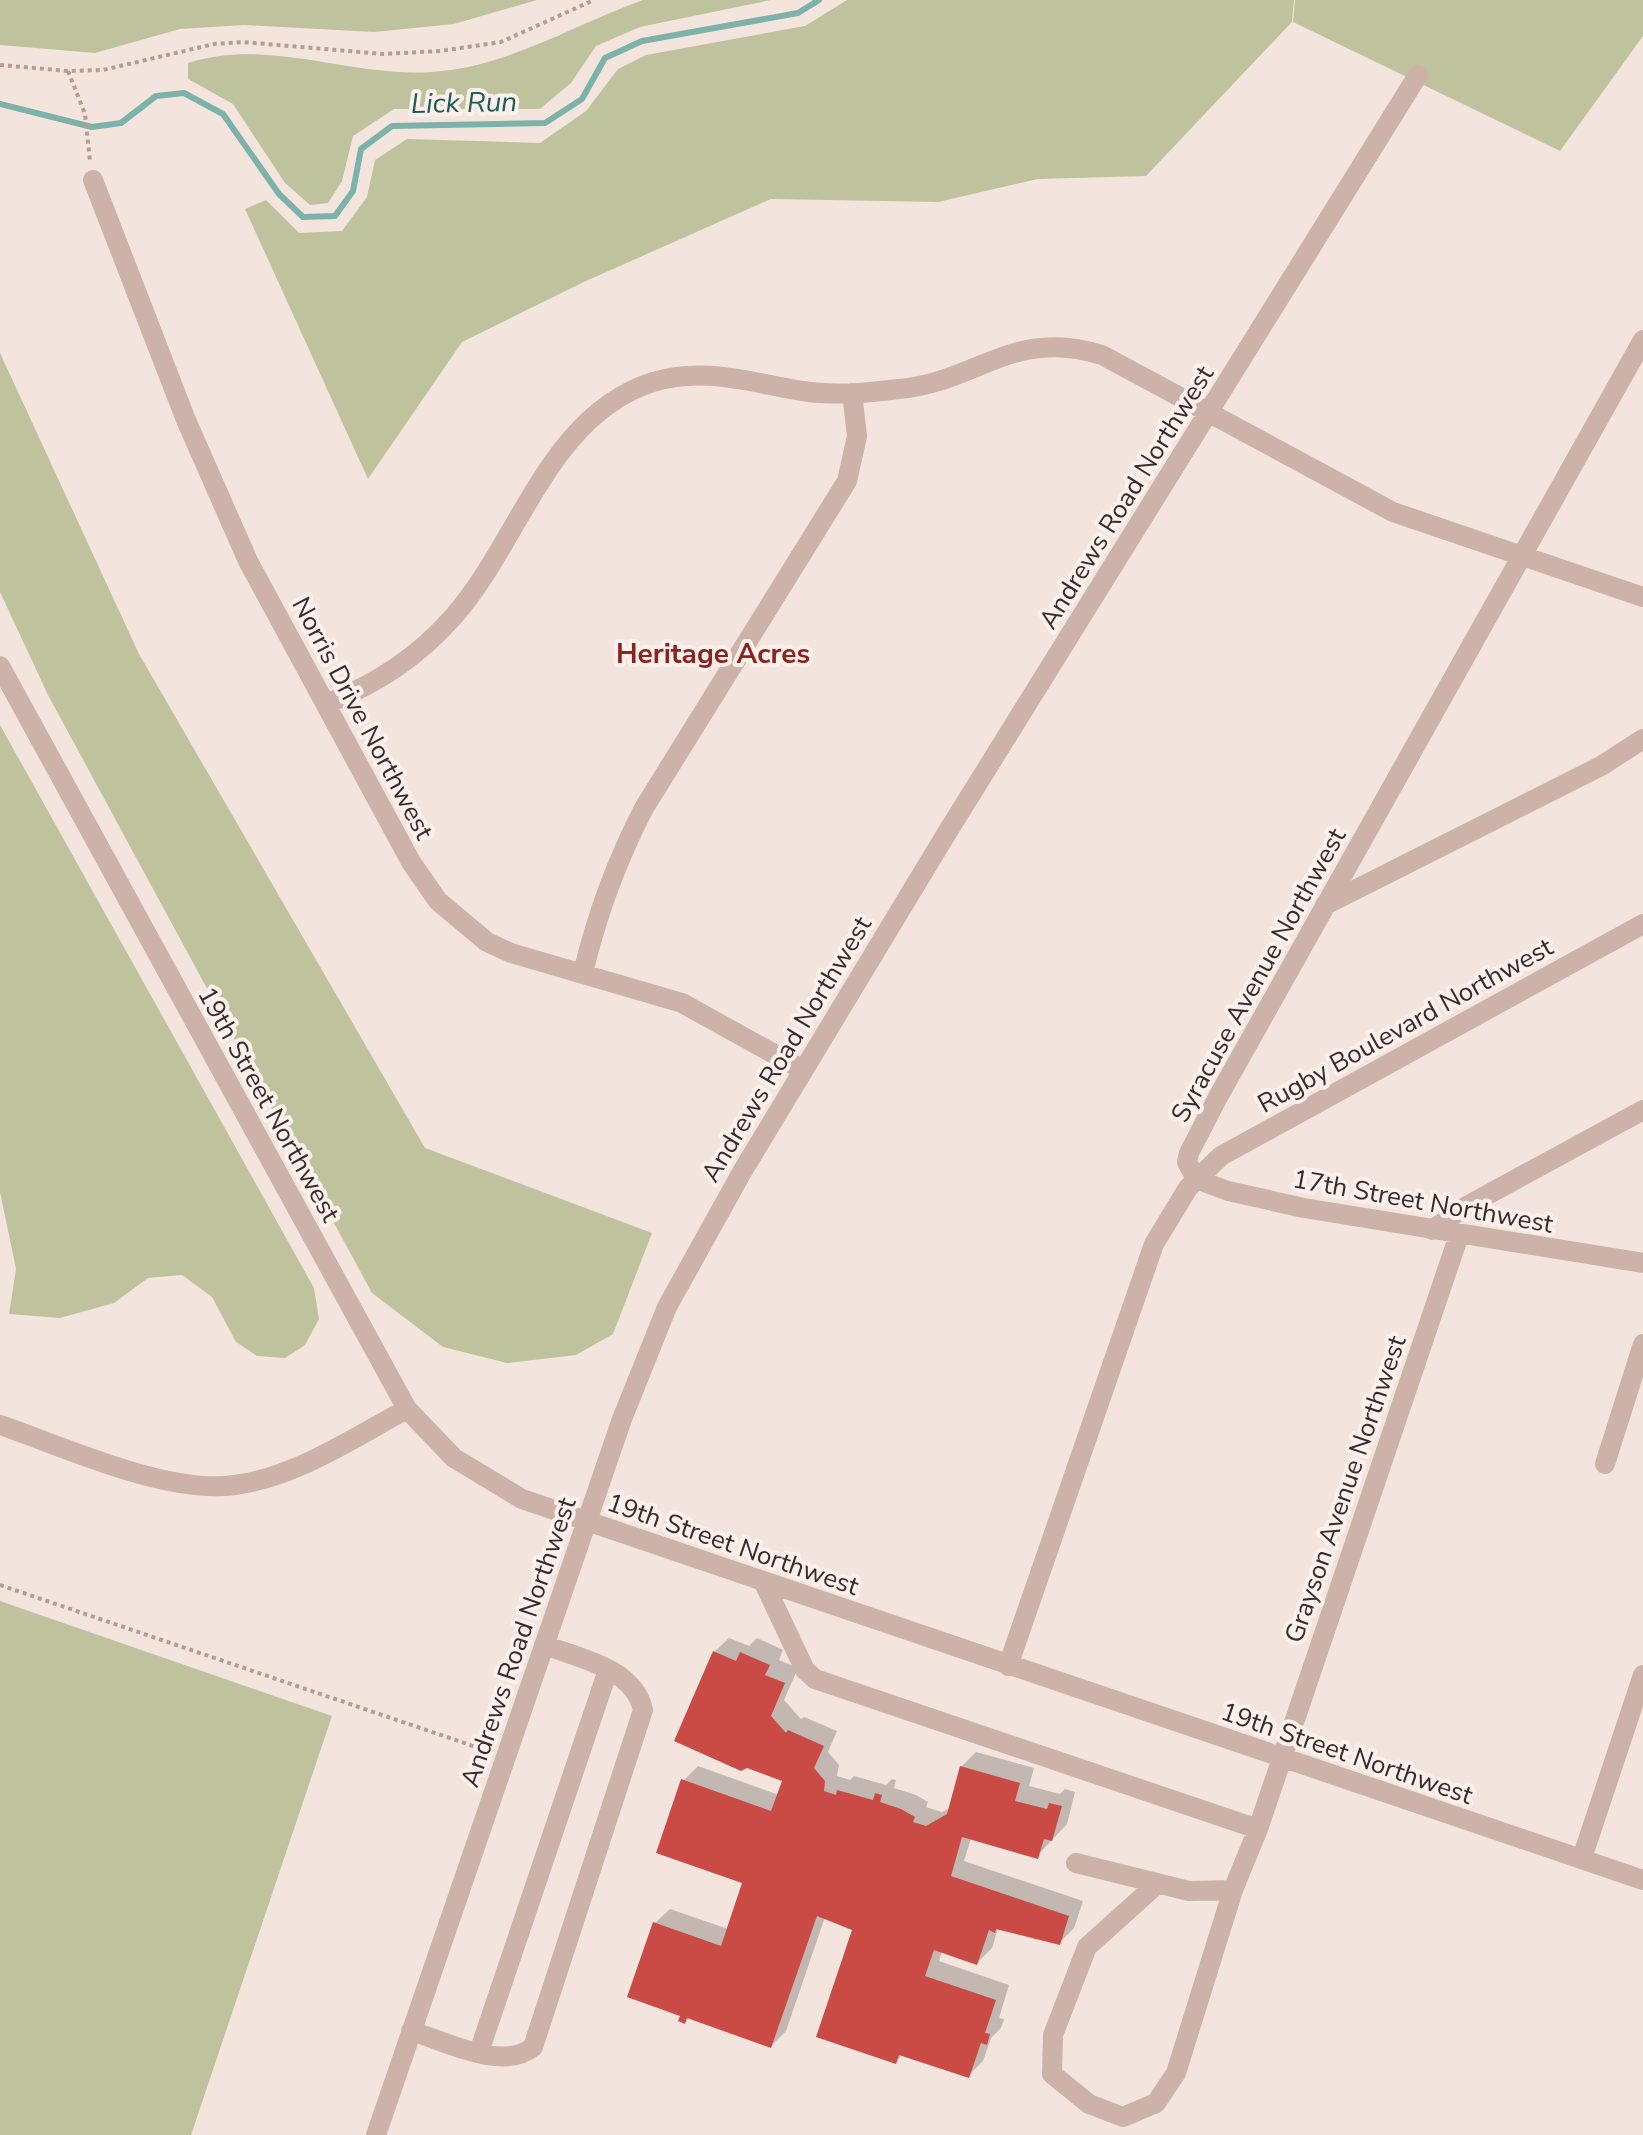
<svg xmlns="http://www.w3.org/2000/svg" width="1643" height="2135" font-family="'Nunito Sans',sans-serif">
  <rect width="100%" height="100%" fill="#f3e5de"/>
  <path fill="#bec39d" d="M0 0H537L454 24 374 32 244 25 180 29 95 53 0 45Z
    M643 0H771L640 27 596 46 571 83 540 109H394L353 136 342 181 328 203 310 205 285 183 233 104 188 79V63C271 36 356 81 442 71 515 63 575 24 643 0Z
    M847 0H1294L1292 22 1146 176 1038 179 938 202 771 199 586 281 462 342 368 479 245 209 266 200 299 233 342 231 367 197 375 160 407 139 540 143 586 111 618 69 646 55 805 26Z
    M1295 0H1643V36L1560 151 1293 22Z
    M0 353 139 654 425 1148 652 1233 613 1334 576 1355 507 1363 443 1347 372 1293 48 695 0 592Z
    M0 725 314 1288 319 1319 305 1345 285 1358 257 1356 236 1342 212 1297 182 1275 148 1278 114 1303 60 1318 9 1314 16 1269 0 1192Z
    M0 1601 332 1716 191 2135H0Z"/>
  <path fill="#0003" d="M729 1638 749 1646 757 1638 783 1650 779 1660 798 1668 784 1700 801 1719 804 1717 837 1731 828 1752 839 1765 837 1776 850 1780 854 1776 886 1785 892 1779 896 1780 894 1788 916 1795 928 1802 926 1807 942 1812 950 1808 961 1767 976 1752 1034 1768 1029 1786 1060 1794 1065 1789 1075 1792 1067 1824 1037 1856 971 1838 964 1861 1083 1901 1074 1928 1059 1943 998 1928 992 1948 977 1963 942 1951 939 1961 1009 1985 999 2018 1004 2019 1001 2028 991 2038 983 2061 968 2076 903 2054 896 2061 854 1929 825 1917 786 2031 771 2046 689 2017 685 2021 655 1923 670 1909 728 1929 745 1882 683 1781 698 1766 779 1795 785 1779 746 1766 714 1652Z"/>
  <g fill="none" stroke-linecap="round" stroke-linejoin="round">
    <path stroke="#7cb2a9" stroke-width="6" d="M0 104 92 127 121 123 156 96 184 93 223 114 279 194 303 217 335 216 353 191 361 149 392 126 545 123 582 99 605 58 642 41 798 13 819 0"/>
  </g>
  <path fill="#ca4b45" d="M713 1651 736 1661 740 1652 770 1665 765 1675 785 1683 771 1716 786 1733 788 1730 824 1746 814 1768 825 1781 824 1791 836 1795 837 1790 873 1800 875 1793 882 1795 880 1802 901 1809 915 1817 913 1822 926 1826 947 1814 960 1766 1020 1783 1015 1801 1047 1809 1049 1803 1062 1806 1052 1841 1044 1839 1038 1859 962 1837 951 1876 1069 1916 1060 1945 996 1929 995 1933 989 1930 977 1965 934 1950 925 1976 996 2000 985 2033 990 2034 987 2045 981 2043 969 2078 899 2055 896 2064 816 2037 852 1930 817 1916 771 2048 687 2018 685 2024 678 2021 680 2016 627 1997 653 1922 721 1946 742 1883 656 1853 681 1779 771 1811 782 1781 747 1768 741 1771 674 1741Z"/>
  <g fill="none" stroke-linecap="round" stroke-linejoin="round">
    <path stroke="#b89c93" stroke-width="4" stroke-dasharray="4 4" stroke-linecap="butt" d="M0 65 68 71 103 70 214 44 243 42 383 54 440 51 501 42 594 0
      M68 71 85 114 90 161
      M0 1585 488 1751"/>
    <path stroke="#ccb2a9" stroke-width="20" d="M93 180 186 420 248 561 411 862 438 901 487 942 511 953 682 1003 803 1070
      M0 666 407 1409 454 1458 522 1499 1643 1880
      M326 704C376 684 417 658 454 616 520 541 549 415 653 382 705 366 751 383 802 391 834 396 867 393 899 389 978 382 1013 327 1102 355L1393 512 1643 597
      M1325 905 1601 766 1643 739
      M583 973C597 914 616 862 644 808L847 481 857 436 852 393
      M1196 1179 1187 1162 1189 1153 1218 1097 1643 340
      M1196 1179 1228 1191 1304 1208 1643 1263
      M1432 1230 1465 1207 1643 1110
      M0 1425C65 1447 167 1495 235 1485 296 1477 353 1438 407 1409
      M1605 1464 1643 1344
      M763 1581 805 1670 815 1679 1258 1829
      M1008 1666 1154 1244 1188 1188 1221 1156 1643 924
      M1582 1858 1643 1675
      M1076 1863 1189 1891 1233 1890
      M1157 1884 1087 1947 1053 2035 1052 2074 1089 2104 1123 2117 1156 2103 1176 2073 1233 1890 1258 1829 1459 1235
      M411 2031C445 2041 502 2072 533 2047L643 1710C634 1668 579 1658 544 1645
      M479 2052 608 1670
      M376 2135 622 1419 667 1307 742 1172 945 836 1418 75"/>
  </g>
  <g text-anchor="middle" stroke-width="8" stroke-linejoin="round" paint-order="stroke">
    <g font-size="26" fill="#392b29" stroke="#fbf0eb">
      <text transform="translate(1126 497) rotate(-58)" y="9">Andrews Road Northwest</text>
      <text transform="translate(363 718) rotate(62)" y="9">Norris Drive Northwest</text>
      <text transform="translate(1258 975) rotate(-61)" y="9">Syracuse Avenue Northwest</text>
      <text transform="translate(1405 1025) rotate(-29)" y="9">Rugby Boulevard Northwest</text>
      <text transform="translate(786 1049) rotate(-59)" y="9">Andrews Road Northwest</text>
      <text transform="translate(269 1104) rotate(61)" y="9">19th Street Northwest</text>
      <text transform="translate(1423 1201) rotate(10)" y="9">17th Street Northwest</text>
      <text transform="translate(1345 1489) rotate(-71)" y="9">Grayson Avenue Northwest</text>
      <text transform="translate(733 1544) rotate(19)" y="9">19th Street Northwest</text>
      <text transform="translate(518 1642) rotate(-71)" y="9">Andrews Road Northwest</text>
      <text transform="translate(1347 1753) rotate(19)" y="9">19th Street Northwest</text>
    </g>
    <g font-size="28" font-style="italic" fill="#1d5d54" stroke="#fbf0eb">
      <text transform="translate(464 102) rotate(-1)" y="10">Lick Run</text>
    </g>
    <g font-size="28" font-weight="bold" fill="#8b231f" stroke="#fbf0eb">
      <text x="713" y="663">Heritage Acres</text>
    </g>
  </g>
</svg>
